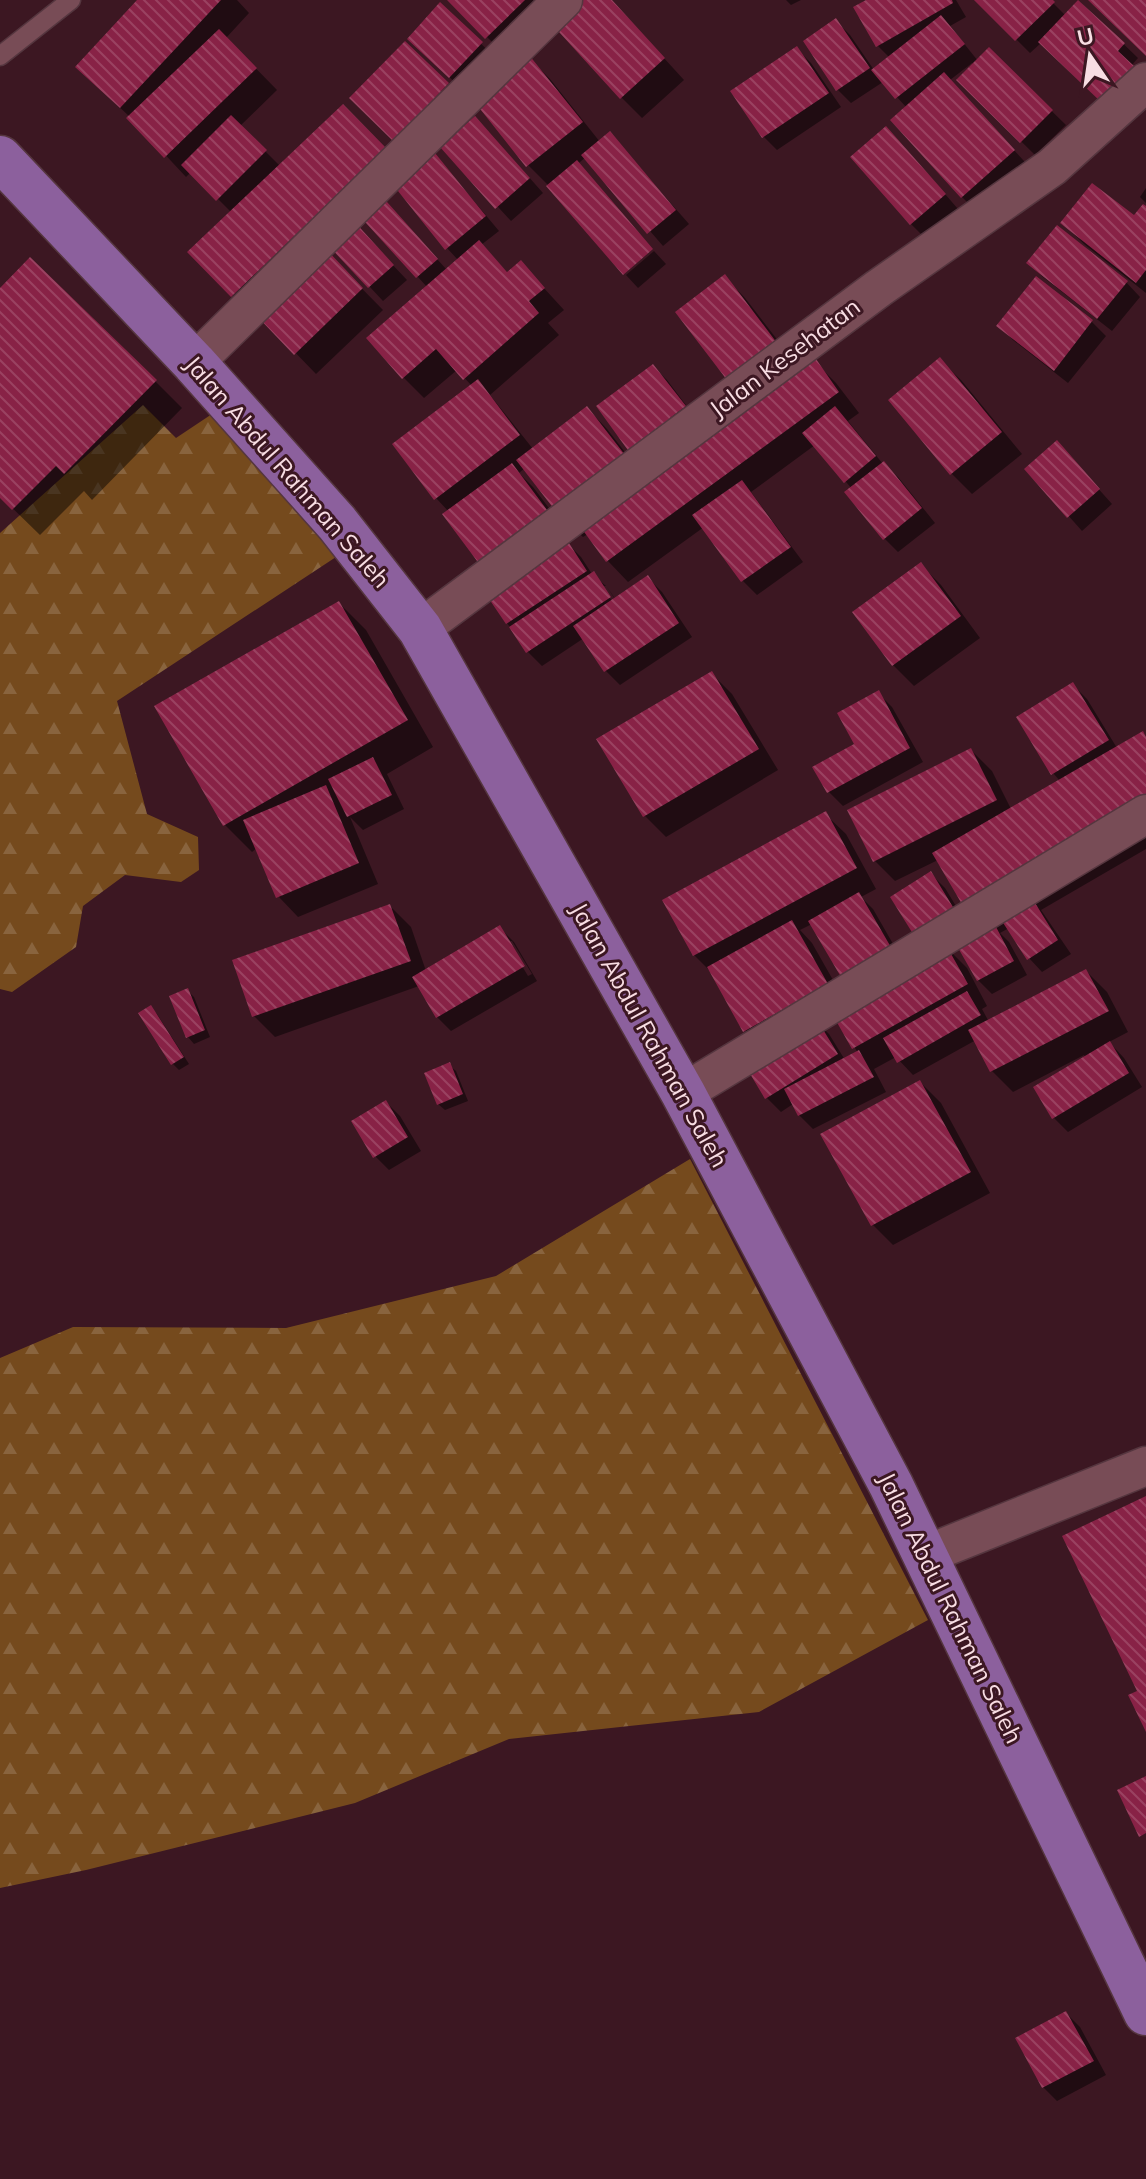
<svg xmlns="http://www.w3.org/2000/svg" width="1146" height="2179" font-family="Mulish,sans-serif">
  <defs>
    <pattern id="forest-firs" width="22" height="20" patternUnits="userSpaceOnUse" patternTransform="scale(2)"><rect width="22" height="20" fill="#754a1d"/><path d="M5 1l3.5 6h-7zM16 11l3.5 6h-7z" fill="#89643e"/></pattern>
    <pattern id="building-back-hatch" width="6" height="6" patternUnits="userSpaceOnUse" patternTransform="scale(2)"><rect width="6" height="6" fill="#882246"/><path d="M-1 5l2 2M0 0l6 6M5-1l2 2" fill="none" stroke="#9a4261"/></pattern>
  </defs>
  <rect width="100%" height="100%" fill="#3c1722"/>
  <path fill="url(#forest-firs)" d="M143 405 176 438 212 414 336 557 117 701 147 814 198 837 199 870 181 882 125 875 83 906 76 947 12 992 0 989V533Z
    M690 1159 928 1620 759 1712 509 1739 355 1803 86 1870 0 1888V1358L73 1327 286 1328 496 1276Z"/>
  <path fill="#0007" fill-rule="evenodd" d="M140 0H237L249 13 226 38 277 90 240 126 280 166 343 106 379 195 447 270 458 260 447 248 435 156 448 170 499 231 481 245 509 274 521 263 564 310 548 323 559 335 490 395 533 449 587 408 607 429 649 483 815 362 836 383 859 413 848 421 883 464 898 477 935 523 898 552 884 538 852 489 815 445 751 492 803 562 757 595 743 581 704 527 628 582 608 561 588 534 583 537 562 517 525 468 519 473 533 487 570 536 567 543 581 557 592 574 606 586H602L615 606 618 604 607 587 616 600 648 578 662 592 692 637 620 685 606 671 584 638 542 666 528 652 507 623 503 584 449 512 436 498 472 386 457 370 424 398 403 377 427 287 360 213 352 222 407 280 383 301 329 243 323 249 383 310 316 374 257 313 253 316 190 252 232 213 191 172 186 177 130 117 98 87Z
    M450 0H533L543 10 501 51Z
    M611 0 684 80 642 118 621 97Z
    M786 0H801L791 5Z
    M867 0H956L966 17 950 26 978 61 989 50 1066 125 1035 155 959 80 974 65 972 63 950 80 1034 172 983 218 962 197 907 108 883 82 851 103 837 89 836 21 850 35 874 70 890 58 877 45Z
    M977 0H1050L1066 16 1080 2 1138 58 1131 66 1041 43 1030 53Z
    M440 5 496 58 464 91 423 52Z
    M405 43 461 98 408 153 352 98Z
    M797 49 811 63 841 107 777 150 763 136Z
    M529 58 550 79 600 142 610 134 689 224 663 246 586 157 550 187 528 165Z
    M489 132 543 193 511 221 443 147Z
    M900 142 958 209 925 238 911 224Z
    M1146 188V203L1140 197Z
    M1146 209V293L1084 244 1063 223 1134 218Z
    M654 251 666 264 638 288 626 275Z
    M1029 263 1125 281 1140 297 1112 331 1043 277Z
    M725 277 745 298 796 364 749 400Z
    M1036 279 1092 322 1106 336 1068 383 1013 340 999 326Z
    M0 291 155 381 182 408 92 500 84 491 40 535 0 496Z
    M940 360 961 380 1022 454 972 494 951 473Z
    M653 366 667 380 698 421 636 457Z
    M1070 457 1112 504 1082 531 1027 469Z
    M920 564 941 585 980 638 914 686 893 665Z
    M339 603 366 630 433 747 387 774 404 809 363 830 350 817 378 884 298 917 278 896 257 848 252 852 225 825Z
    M711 673 732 694 778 770 666 837 645 816 599 740Z
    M1073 685 1087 699 1117 748 1146 737V849L1041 910 1071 954 1042 972 1029 958 1009 928 1000 933 1009 942 1027 975 992 994 978 980 989 931 938 860 895 881 874 860 971 750 992 771 1011 809 1060 781 1053 773Z
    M878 693 892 707 923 762 843 806 829 792 815 768 856 745Z
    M825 814 846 834 876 889 861 897 873 909 904 963 812 924 800 930 812 943 846 1003 946 947 967 968 987 1006 982 1009 989 1022 1086 971 1107 992 1128 1032 1109 1042 1124 1058 1142 1087 1068 1132 1054 1118 1086 1058 1084 1055 1013 1092 992 1071 976 1040 913 1075 896 1057 874 1069 886 1092 813 1129 799 1115 793 1104 781 1112 767 1098 765 1051 745 1030 713 974 694 955ZM834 1013 858 1053 845 1060 829 1034 817 1022Z
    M931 874 945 888 968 926 930 950Z
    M390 906 411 927 426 971 500 928 514 942 537 981 451 1031 437 1017 419 986 275 1037 254 1016ZM507 941H512L532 974 528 976Z
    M187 990 194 997 210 1037 194 1044 188 1037Z
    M151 1008 157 1014 189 1064 179 1070 173 1064 141 1014Z
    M449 1065 456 1071 468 1101 445 1110 438 1104Z
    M920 1082 941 1103 990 1193 893 1245 872 1224Z
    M386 1102 400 1116 421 1151 389 1170 375 1156Z
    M1066 2013 1080 2027 1106 2075 1057 2101 1043 2087Z"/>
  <path fill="url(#building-back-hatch)" d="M137 0H221L120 108 75 67Z
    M447 0H525L485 39Z
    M573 0H612L665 58 620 99 549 21Z
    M866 0H952L953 3 876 47 853 7Z
    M974 0H1053L1055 2 1015 41Z
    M1078 0 1125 43 1118 51 1135 67 1101 102 1038 42Z
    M1088 0H1146V56Z
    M440 2 483 42 449 78 407 39Z
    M941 15 965 44 895 99 871 70Z
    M836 18 870 68 836 91 803 41Z
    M219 29 257 68 164 158 126 118Z
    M405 41 449 83 393 141 349 98Z
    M797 46 829 93 762 138 730 91Z
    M989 47 1053 110 1020 143 956 80Z
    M529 55 583 122 526 167 473 100Z
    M944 72 1015 150 961 198 890 120Z
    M343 104 386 148 231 297 187 252Z
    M231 115 267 150 216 201 181 165Z
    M475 116 530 178 495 209 440 147Z
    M886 126 946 194 910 225 850 157Z
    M610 131 676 210 647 234 581 155Z
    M435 153 486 216 445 250 394 186Z
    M577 160 653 249 623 275 546 186Z
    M1092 183 1134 215 1143 204 1146 206V270L1136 283 1060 223Z
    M379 193 438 259 416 278 356 212Z
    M352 219 394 265 368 288 326 243Z
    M1057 225 1128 281 1097 319 1026 263Z
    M479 240 507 272 521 260 545 288 529 301 539 313 463 380 436 349 402 379 366 338Z
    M325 248 363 288 294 355 255 314Z
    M30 257 157 380 64 474 56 466 12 510 0 498V288Z
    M725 274 777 343 727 380 675 312Z
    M1036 276 1093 320 1054 371 996 326Z
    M940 357 1002 432 950 475 888 400Z
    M816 359 839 392 606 562 582 529Z
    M653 364 686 406 670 418 678 429 635 460 596 406Z
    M478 379 520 435 434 500 392 444Z
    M587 406 632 464 561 518 516 460Z
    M835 406 876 456 844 483 802 433Z
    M1057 440 1100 489 1067 518 1024 469Z
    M884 461 922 508 883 540 844 492Z
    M512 463 550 514 480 565 442 514Z
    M742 480 791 547 741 582 692 515Z
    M567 540 587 571 506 624 485 593Z
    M921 562 961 616 892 666 852 612Z
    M594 571 611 597 526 653 509 627Z
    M648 575 679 623 604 672 573 626Z
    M339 601 408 720 223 826 154 706Z
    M712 671 759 749 643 817 596 739Z
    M1073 682 1109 740 1051 775 1016 717Z
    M879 690 910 748 827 793 812 767 854 744 837 713Z
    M1143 731 1146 737V807L966 911 932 853Z
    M971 748 997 800 873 862 847 810Z
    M373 757 392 795 347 817 328 779Z
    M326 785 359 863 276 898 243 820Z
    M826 811 857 868 693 956 662 900Z
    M931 871 956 912 915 937 890 897Z
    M859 892 892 949 841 977 808 921Z
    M1032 898 1058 940 1027 960 1000 918Z
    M390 904 411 961 252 1017 232 960Z
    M792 920 828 984 743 1032 707 967Z
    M500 925 525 966 436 1018 412 977Z
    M995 925 1014 961 977 981 957 946Z
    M946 945 968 984 852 1049 830 1010Z
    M1086 969 1109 1011 990 1072 968 1030Z
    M188 988 205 1030 186 1038 169 996Z
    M967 991 981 1015 897 1063 883 1038Z
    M151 1005 184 1057 171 1065 138 1013Z
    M816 1018 838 1054 765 1099 743 1062Z
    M1110 1041 1129 1073 1052 1119 1033 1087Z
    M859 1050 874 1077 798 1116 784 1089Z
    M450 1062 463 1094 437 1105 424 1073Z
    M920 1080 971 1172 871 1226 820 1134Z
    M386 1100 408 1137 373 1158 351 1121Z
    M1146 1496V1732L1128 1695 1137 1691 1062 1536Z
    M1146 1776V1833L1139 1837 1117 1790Z
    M1066 2011 1094 2061 1042 2088 1015 2038Z"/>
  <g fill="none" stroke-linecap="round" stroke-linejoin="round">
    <g stroke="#55363f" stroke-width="21">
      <path id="service" d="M0 56 71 0"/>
    </g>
    <g stroke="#55363f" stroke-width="41">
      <path id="minor" d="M194 363 563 0
        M420 629 879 288 1052 167 1146 82
        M683 1093 1146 814
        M925 1555 1146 1466"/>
    </g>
    <g stroke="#55363f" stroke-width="47">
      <path id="primary" d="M0 158 194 363 337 523 420 629 683 1093 891 1485 1146 2013"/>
    </g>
    <use href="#service" stroke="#784c56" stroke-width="18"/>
    <use href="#minor" stroke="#784c56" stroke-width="38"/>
    <use href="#primary" stroke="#8c609d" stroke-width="44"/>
  </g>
  <g text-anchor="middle" stroke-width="6" stroke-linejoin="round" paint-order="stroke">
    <g font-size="24" fill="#f8dde3" stroke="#3c1722">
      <text transform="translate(785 358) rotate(-37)" y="8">Jalan Kesehatan</text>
      <text transform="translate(287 472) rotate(49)" y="8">Jalan Abdul Rahman Saleh</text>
      <text transform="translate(649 1035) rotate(61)" y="8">Jalan Abdul Rahman Saleh</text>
      <text transform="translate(950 1608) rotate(64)" y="8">Jalan Abdul Rahman Saleh</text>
    </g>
  </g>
  <g transform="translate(1090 56) rotate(347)" stroke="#3c1722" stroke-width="6" paint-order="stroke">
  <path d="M0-6L14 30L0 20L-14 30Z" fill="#f8dde3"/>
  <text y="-12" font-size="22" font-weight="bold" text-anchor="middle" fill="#f8dde3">U</text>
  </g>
</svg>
